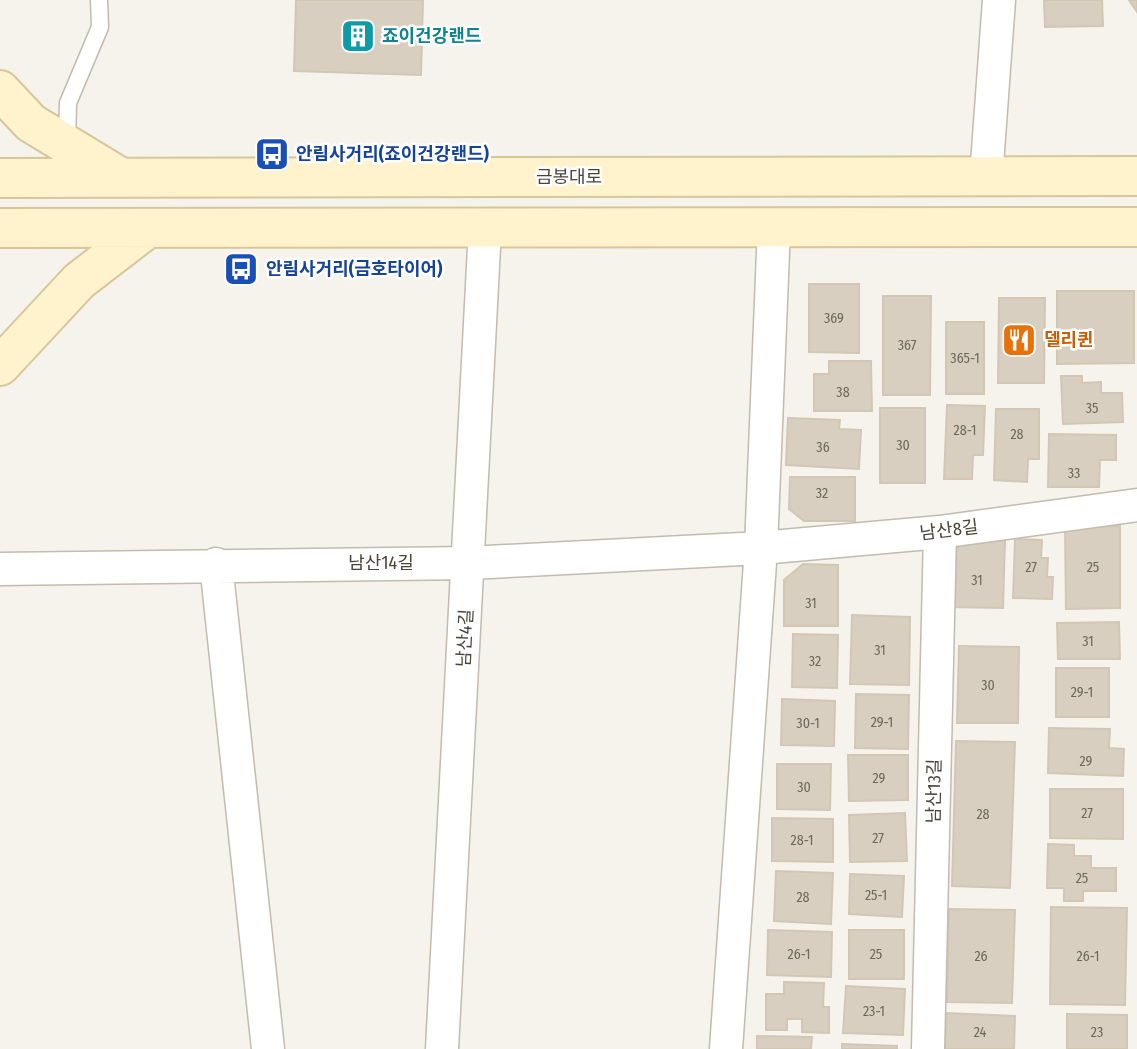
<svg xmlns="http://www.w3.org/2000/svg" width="1137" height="1049" font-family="'Fira Sans Condensed','Noto Sans KR',sans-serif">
  <rect width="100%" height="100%" fill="#f6f3ec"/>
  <path fill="#d8cfc1" stroke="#d3c7b4" stroke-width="2" d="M296 0H423L421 75 294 71Z
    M1044 0H1102L1103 26 1045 27Z
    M1129 0H1137V12Z
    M809 284H859V353L809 352Z
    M1057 291H1134V363L1057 364Z
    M883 296H931L930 395H883Z
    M999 298H1045L1044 383H998Z
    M946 322H984V394H946Z
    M829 361H871L872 411H814V374H829Z
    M1061 376H1082V383L1101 382V393H1122L1123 422 1063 424Z
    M947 405 985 406 983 455H973L972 479H944Z
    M880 408H925V483H880Z
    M996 409H1039V459H1028L1027 482 994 480Z
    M788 418 840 420 839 429 861 430 859 469 786 465Z
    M1049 434 1116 435V460H1100L1099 487H1048Z
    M790 477H855V521H804L789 509Z
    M1120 526V608L1066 609 1065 527Z
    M967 539 1005 540 1003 608 949 607 951 553Z
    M1015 539 1042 540 1041 558H1048L1047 577H1053L1052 599 1013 598Z
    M803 564 838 565V626H784V580Z
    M852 615 910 617 909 685 850 684Z
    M1119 622 1120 659H1058L1057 623Z
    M793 634 838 635 837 688 792 687Z
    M959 646 1019 647 1018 723H957Z
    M1056 668H1109V717H1056Z
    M856 694 909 695 908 749 855 748Z
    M782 699 835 701 834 746 781 745Z
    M1049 728 1110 729 1109 748 1124 749 1123 776 1048 773Z
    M956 741 1015 742 1010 888 952 886Z
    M848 755H908V800L849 801Z
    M777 764H831L830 810 777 809Z
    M1050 789H1123V839L1050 838Z
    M905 813 907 861 850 862 849 815Z
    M772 818 833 819V862L772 861Z
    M1048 844 1074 845V856H1091V868H1116V891H1083V901H1064V888H1047Z
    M776 871 833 873 831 924 774 921Z
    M850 874 904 876 902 917 849 914Z
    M1051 907 1127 908 1125 1005 1050 1004Z
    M949 909 1015 910 1012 1003 947 1002Z
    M768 930 832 932 831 977 767 975Z
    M849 930H904V979H849Z
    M784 982 824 983 823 1007H829V1033L802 1032V1019H787V1030H766V994H784Z
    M846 986 905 989 903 1035 843 1033Z
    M946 1013 1015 1016 1014 1049H945Z
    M1067 1014 1127 1015V1049H1067Z
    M757 1036 812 1037 811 1049H757Z
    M842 1044 897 1046V1049H842Z"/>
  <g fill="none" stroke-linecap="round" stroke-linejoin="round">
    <g stroke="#c2bbae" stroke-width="19">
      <path id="lane" d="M67 142 68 103 100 27 99 0"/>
    </g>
    <g stroke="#c2bbae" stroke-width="35">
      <path id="street" d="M986 178 999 0
        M216 564 268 1049
        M0 569 469 563 761 548 940 532 1137 505
        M442 1049 485 228
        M726 1049 761 548 774 227
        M928 1049 940 532"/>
    </g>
    <g stroke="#d6c79b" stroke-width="42">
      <path id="secondary" d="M0 90 31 123 120 177
        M0 178 1137 176
        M0 228 1137 227
        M0 366 79 281 148 228"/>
    </g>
    <use href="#lane" stroke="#fff" stroke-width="16"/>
    <use href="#street" stroke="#fff" stroke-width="32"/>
    <use href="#secondary" stroke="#fff3cd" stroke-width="38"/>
  </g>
  <defs>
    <g id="building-square" transform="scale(1.75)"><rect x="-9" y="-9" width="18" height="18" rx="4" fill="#0f9aa8" stroke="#fff"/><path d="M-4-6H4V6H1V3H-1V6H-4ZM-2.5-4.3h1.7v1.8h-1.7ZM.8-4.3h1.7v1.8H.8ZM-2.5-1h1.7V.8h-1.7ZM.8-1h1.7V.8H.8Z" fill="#fff"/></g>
    <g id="bus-square" transform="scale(1.75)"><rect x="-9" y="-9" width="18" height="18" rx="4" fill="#1a4fb4" stroke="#fff"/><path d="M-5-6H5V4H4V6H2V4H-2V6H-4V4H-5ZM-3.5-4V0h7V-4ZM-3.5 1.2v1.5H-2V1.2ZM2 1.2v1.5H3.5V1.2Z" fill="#fff"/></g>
    <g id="restaurant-square" transform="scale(1.75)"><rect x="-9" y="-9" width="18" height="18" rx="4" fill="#e8710a" stroke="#fff"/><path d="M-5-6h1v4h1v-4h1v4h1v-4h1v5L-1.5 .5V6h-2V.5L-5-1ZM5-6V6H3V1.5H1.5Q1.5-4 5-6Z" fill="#fff"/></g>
  </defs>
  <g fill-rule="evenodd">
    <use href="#building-square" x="358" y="36"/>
    <use href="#bus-square" x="272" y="154"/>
    <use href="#bus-square" x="241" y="269"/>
    <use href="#restaurant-square" x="1019" y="340"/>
  </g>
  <g text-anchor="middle" stroke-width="5" stroke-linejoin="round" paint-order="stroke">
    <g font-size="14" fill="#6e675b">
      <text x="834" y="323">369</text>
      <text x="907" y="350">367</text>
      <text x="965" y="363">365-1</text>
      <text x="843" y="397">38</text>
      <text x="1092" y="413">35</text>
      <text x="965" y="435">28-1</text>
      <text x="1017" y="439">28</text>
      <text x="903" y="450">30</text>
      <text x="823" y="452">36</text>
      <text x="1074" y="478">33</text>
      <text x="822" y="498">32</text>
      <text x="1031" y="572">27</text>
      <text x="1093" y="572">25</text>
      <text x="977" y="585">31</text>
      <text x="811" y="608">31</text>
      <text x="1088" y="646">31</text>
      <text x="880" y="655">31</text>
      <text x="815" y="666">32</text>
      <text x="988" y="690">30</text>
      <text x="1082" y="697">29-1</text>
      <text x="882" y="727">29-1</text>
      <text x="808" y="728">30-1</text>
      <text x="1086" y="766">29</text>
      <text x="879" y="783">29</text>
      <text x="804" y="792">30</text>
      <text x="1087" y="818">27</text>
      <text x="983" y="819">28</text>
      <text x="878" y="843">27</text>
      <text x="802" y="845">28-1</text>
      <text x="1082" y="883">25</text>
      <text x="876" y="900">25-1</text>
      <text x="803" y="902">28</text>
      <text x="799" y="959">26-1</text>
      <text x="876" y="959">25</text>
      <text x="981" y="961">26</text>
      <text x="1088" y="961">26-1</text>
      <text x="874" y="1016">23-1</text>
      <text x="980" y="1037">24</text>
      <text x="1097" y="1037">23</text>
    </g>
    <g font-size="18" font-weight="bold" fill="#0d838f" stroke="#fff" text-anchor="start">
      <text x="382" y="42">죠이건강랜드</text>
    </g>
    <g font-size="18" font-weight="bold" fill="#164399" stroke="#fff" text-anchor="start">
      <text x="296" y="160">안림사거리(죠이건강랜드)</text>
      <text x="266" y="275">안림사거리(금호타이어)</text>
    </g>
    <g font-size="18" fill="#4b4439" stroke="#fff">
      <text x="569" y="183">금봉대로</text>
      <text transform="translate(949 530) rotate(-7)" y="6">남산8길</text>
      <text x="381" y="569">남산14길</text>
      <text transform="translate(465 638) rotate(-87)" y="6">남산4길</text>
      <text transform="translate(934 791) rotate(-89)" y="6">남산13길</text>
    </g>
    <g font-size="18" font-weight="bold" fill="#c56008" stroke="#fff" text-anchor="start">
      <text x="1044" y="346">델리퀸</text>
    </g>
  </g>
</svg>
